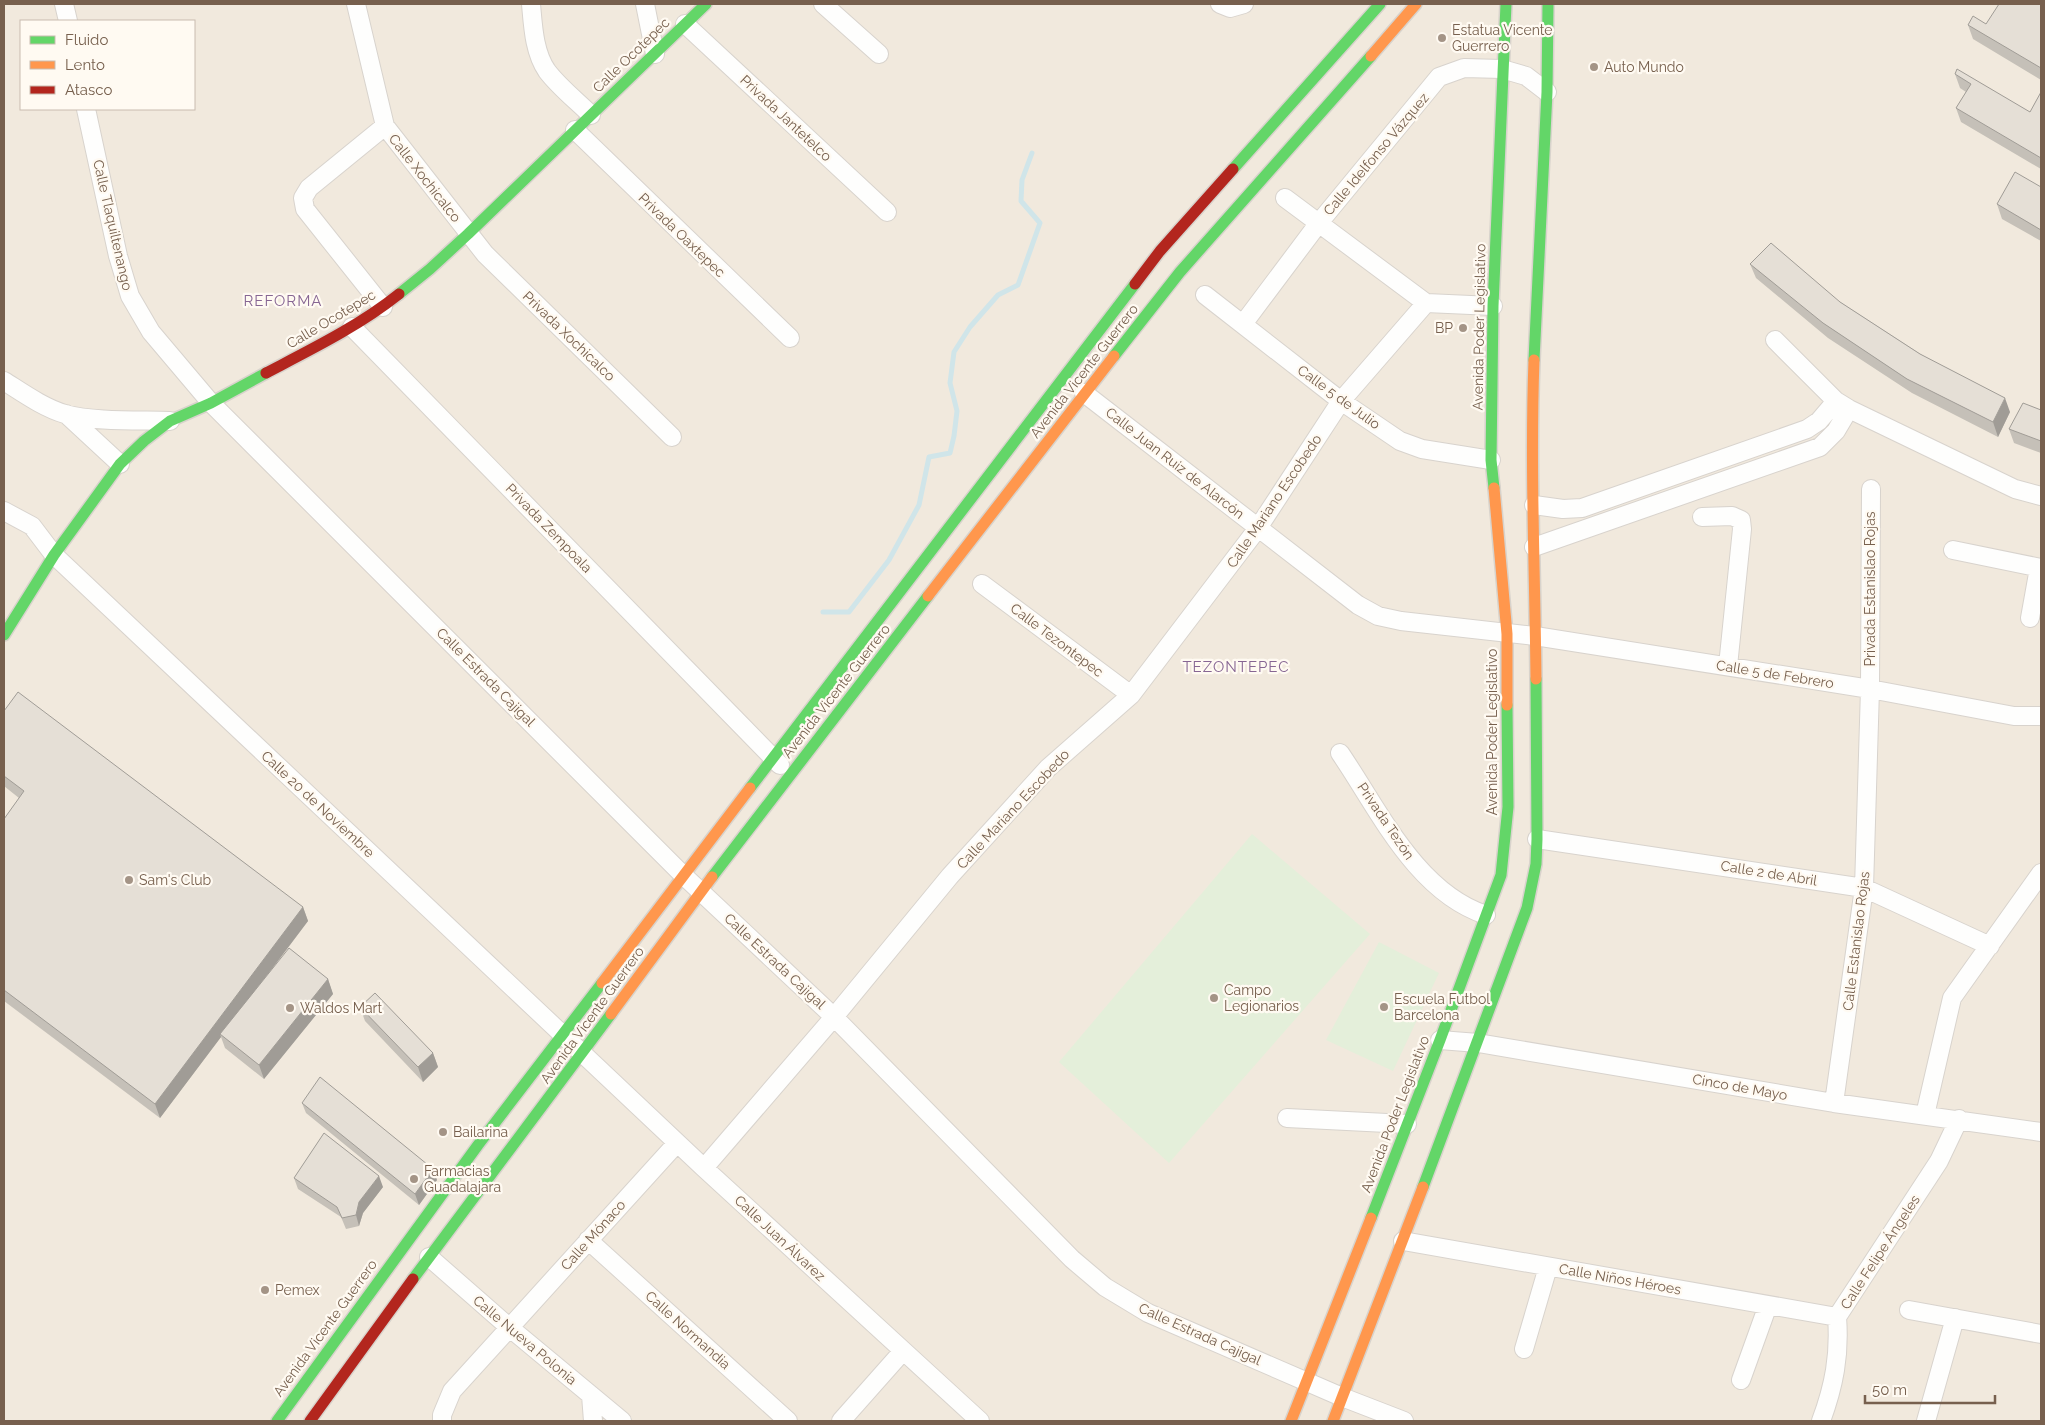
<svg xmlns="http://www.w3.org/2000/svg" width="2045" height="1425" font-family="Raleway,sans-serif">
  <rect width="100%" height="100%" fill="#f8f6ef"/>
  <path fill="#f1e9dd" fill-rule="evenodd" d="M4 4H2041V1421H4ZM21 21H194V109H21Z"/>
  <path fill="#e4efda" d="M1252 834 1370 934 1169 1163 1059 1062Z
    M1379 942 1439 973 1393 1071 1326 1040Z"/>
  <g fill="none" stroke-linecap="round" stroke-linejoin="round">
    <path stroke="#d0e5e9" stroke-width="5" d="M823 612H849L889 560 919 505 929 457 950 453 954 436 957 411 950 383 954 352 970 327 998 295 1018 285 1040 223 1021 201 1022 180 1032 153"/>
    <g stroke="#d8d3cd" stroke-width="20">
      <path id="street" d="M64 4 68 21
        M356 4 385 126 485 254 672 437
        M531 4C533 26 534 52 547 71 559 87 577 101 591 115
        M645 4 655 54
        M823 4 879 54
        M1220 4 1230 8 1244 4
        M685 24 887 212
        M86 109 118 256 130 296 151 332 211 403 683 875 834 1017 1072 1259 1105 1287 1148 1313 1342 1397 1404 1421
        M575 130 790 338
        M1285 198 1426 303 1493 306
        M1205 295 1341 401 1400 441 1422 449 1491 460
        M383 307 305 209 303 198 309 188 385 126
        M1243 324 1318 224 1439 77 1464 68 1502 69 1526 76 1547 92
        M352 327 780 765
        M1775 340 1836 401 1849 409 2015 489 2041 496
        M4 381C23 393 44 408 65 414 93 422 140 420 170 421
        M1084 393 1358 605 1378 616 1401 621 1535 636 1870 689 2014 716H2041
        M66 414 120 464
        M1534 505 1563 509 1582 508 1807 429 1819 421 1836 401
        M4 511 32 526 54 555 704 1168 980 1421
        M1702 517 1732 516 1741 520 1742 529 1728 666
        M1534 547 1820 447 1836 431 1849 409
        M1953 550 2041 568
        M982 584 1131 695
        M2030 618 2039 568
        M1340 753C1379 810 1416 892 1486 915
        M1537 839 1864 888 1990 946
        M1440 1040 1478 1043 1834 1103 2041 1132
        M1834 1103 1864 888 1870 689 1871 489
        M1925 1115 1952 998 2041 873
        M1287 1118 1407 1124
        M704 1168 834 1017 950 876 1048 768 1131 695 1258 528 1341 401 1426 303
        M588 1240 788 1421
        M1403 1241 1837 1317
        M429 1257 510 1328 622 1421
        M1909 1310 2041 1334
        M1524 1349 1548 1267
        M1741 1380 1768 1305
        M591 1395 593 1421
        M442 1421V1415L452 1391 677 1143
        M841 1421 903 1351
        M1821 1421C1834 1386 1840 1355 1837 1317L1939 1161 1959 1119
        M1926 1421 1955 1318"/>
    </g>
    <g stroke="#d8d3cc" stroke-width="14">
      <path id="fast" d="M1233 169 1380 4
        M399 294 430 269 468 234 706 4
        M1114 356 1180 272 1371 56
        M1534 360 1547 92 1548 4
        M1494 488 1491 460 1493 306 1506 4
        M4 635 54 555 120 464 144 441 170 421 211 403 266 373
        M750 788 1135 284
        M712 877 928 596
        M1423 1187 1527 908 1536 864 1537 839 1536 679
        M1371 1218 1440 1040 1501 875 1508 807 1507 705
        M413 1279 611 1014
        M277 1421 478 1145 602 983"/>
    </g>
    <g stroke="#d8d3cc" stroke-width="14">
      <path id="slow" d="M1371 56 1416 4
        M1534 360C1530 466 1535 573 1536 679
        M1494 488 1507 634V705
        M928 596 1114 356
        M602 983 750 788
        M611 1014 712 877
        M1291 1421 1371 1218
        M1333 1421 1423 1187"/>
    </g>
    <g stroke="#d8d3cc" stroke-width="14">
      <path id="jam" d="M1135 284 1160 251 1233 169
        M266 373C312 349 359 326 399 294
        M310 1421 413 1279"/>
    </g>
    <use href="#street" stroke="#fefefd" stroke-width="18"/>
    <use href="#fast" stroke="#63d668" stroke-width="11"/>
    <use href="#slow" stroke="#ff974d" stroke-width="11"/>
    <use href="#jam" stroke="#b3261e" stroke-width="11"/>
  </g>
  <path fill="#c5c0b8" d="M2041 4V80L1973 39 1968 25 1986 24Z
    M1955 74 2030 112 2041 92V169L1961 122 1956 108 1966 92 1960 88Z
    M2041 187V241L2002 219 1997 204Z
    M1750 264 1840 302 2010 412 1998 437 1912 393 1828 338 1756 278Z
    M2041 410V453L2014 443 2009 429Z
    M4 711 303 907 308 921 275 965 328 979 333 994 264 1079 225 1048 221 1037 160 1118 4 1001V819L19 798 4 786Z
    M360 1007 433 1053 438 1067 423 1082 365 1021Z
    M302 1103 437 1180 419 1205 306 1113Z
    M294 1178 383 1187 363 1213 359 1226 346 1229 341 1217 298 1189Z"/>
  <path fill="#a09c96" d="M2005 398 2010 412 1998 437 1993 422Z
    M303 907 308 921 222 1035 220 1034 221 1037 160 1118 155 1104Z
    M328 979 333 994 264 1079 259 1065Z
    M433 1053 438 1067 423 1082 418 1067Z
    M433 1169 437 1180 419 1205 415 1194Z
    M379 1176 383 1187 363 1213 359 1226 356 1215 359 1202Z"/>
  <path fill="#e5dfd6" stroke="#a09c96" d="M1999 4H2041V68L1968 25 1973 16 1986 24Z
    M1957 69 2030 112 2041 92V158L1956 108 1971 84 1955 74Z
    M2015 172 2041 187V230L1997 204Z
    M1771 243 1840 302 1920 354 2005 398 1993 422 1907 379 1823 323 1750 264Z
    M2023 403 2041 410V441L2009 429Z
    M18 692 303 907 155 1104 4 990V819L24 791 4 776V711Z
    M289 948 328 979 259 1065 220 1034Z
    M375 993 433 1053 418 1067 360 1007Z
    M320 1077 433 1169 415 1194 302 1103Z
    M324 1133 379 1176 359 1202 356 1215 342 1218 337 1207 294 1178Z"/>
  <g fill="#a49486" stroke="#fffaf2" stroke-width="2">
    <circle cx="1442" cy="38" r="5"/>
    <circle cx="1594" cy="67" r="5"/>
    <circle cx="1463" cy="328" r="5"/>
    <circle cx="129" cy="880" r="5"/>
    <circle cx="1214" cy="998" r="5"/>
    <circle cx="1384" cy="1007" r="5"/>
    <circle cx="290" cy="1008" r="5"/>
    <circle cx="443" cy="1132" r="5"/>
    <circle cx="414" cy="1179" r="5"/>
    <circle cx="265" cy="1290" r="5"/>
  </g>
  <g text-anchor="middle" stroke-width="4.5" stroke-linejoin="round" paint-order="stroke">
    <g font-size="14" fill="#77604e" stroke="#fffaf2" text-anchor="start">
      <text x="1452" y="35">Estatua Vicente<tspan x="1452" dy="16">Guerrero</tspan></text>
      <text x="1604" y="72">Auto Mundo</text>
      <text x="1453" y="333" text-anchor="end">BP</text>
      <text x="139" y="885">Sam's Club</text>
      <text x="1224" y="995">Campo<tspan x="1224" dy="16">Legionarios</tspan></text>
      <text x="1394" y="1004">Escuela Futbol<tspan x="1394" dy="16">Barcelona</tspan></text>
      <text x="300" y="1013">Waldos Mart</text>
      <text x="453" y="1137">Bailarina</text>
      <text x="424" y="1176">Farmacias<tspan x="424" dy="16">Guadalajara</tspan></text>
      <text x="275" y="1295">Pemex</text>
    </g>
    <g font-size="14" fill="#77604e" stroke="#fffaf2">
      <text transform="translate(631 55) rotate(-44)" y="5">Calle Ocotepec</text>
      <text transform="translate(786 118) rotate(43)" y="5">Privada Jantetelco</text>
      <text transform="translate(1376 154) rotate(-50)" y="5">Calle Idelfonso Vázquez</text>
      <text transform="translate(425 178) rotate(52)" y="5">Calle Xochicalco</text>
      <text transform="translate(113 225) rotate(77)" y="5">Calle Tlaquiltenango</text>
      <text transform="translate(682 235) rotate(44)" y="5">Privada Oaxtepec</text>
      <text transform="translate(331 319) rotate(-31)" y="5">Calle Ocotepec</text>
      <text transform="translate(1479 327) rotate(-89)" y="5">Avenida Poder Legislativo</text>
      <text transform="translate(569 336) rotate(44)" y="5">Privada Xochicalco</text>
      <text transform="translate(1084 371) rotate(-52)" y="5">Avenida Vicente Guerrero</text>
      <text transform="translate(1339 397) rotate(36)" y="5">Calle 5 de Julio</text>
      <text transform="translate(1175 463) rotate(38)" y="5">Calle Juan Ruiz de Alarcón</text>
      <text transform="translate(1274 501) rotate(-56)" y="5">Calle Mariano Escobedo</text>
      <text transform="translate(549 528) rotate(46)" y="5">Privada Zempoala</text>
      <text transform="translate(1870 589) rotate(-90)" y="5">Privada Estanislao Rojas</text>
      <text transform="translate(1057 640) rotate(37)" y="5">Calle Tezontepec</text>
      <text transform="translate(1775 674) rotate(9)" y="5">Calle 5 de Febrero</text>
      <text transform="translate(486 677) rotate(45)" y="5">Calle Estrada Cajigal</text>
      <text transform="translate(836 691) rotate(-52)" y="5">Avenida Vicente Guerrero</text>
      <text transform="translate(1492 732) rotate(-90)" y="5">Avenida Poder Legislativo</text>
      <text transform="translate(318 804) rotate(43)" y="5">Calle 20 de Noviembre</text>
      <text transform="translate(1013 809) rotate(-47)" y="5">Calle Mariano Escobedo</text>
      <text transform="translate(1386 821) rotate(56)" y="5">Privada Tezón</text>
      <text transform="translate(1769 873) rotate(9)" y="5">Calle 2 de Abril</text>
      <text transform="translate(1856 941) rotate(-83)" y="5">Calle Estanislao Rojas</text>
      <text transform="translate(775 961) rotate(43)" y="5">Calle Estrada Cajigal</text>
      <text transform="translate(592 1015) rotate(-54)" y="5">Avenida Vicente Guerrero</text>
      <text transform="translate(1740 1087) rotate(10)" y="5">Cinco de Mayo</text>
      <text transform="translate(1395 1114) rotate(-69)" y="5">Avenida Poder Legislativo</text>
      <text transform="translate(593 1235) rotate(-48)" y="5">Calle Mónaco</text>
      <text transform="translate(780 1238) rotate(43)" y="5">Calle Juan Álvarez</text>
      <text transform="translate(1880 1252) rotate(-57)" y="5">Calle Felipe Ángeles</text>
      <text transform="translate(1620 1279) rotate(10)" y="5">Calle Niños Héroes</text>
      <text transform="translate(325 1328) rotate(-54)" y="5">Avenida Vicente Guerrero</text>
      <text transform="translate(688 1330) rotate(42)" y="5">Calle Normandia</text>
      <text transform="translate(1200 1334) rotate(24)" y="5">Calle Estrada Cajigal</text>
      <text transform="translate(525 1340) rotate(40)" y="5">Calle Nueva Polonia</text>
    </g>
    <g font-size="15" letter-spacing="1" fill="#876693" stroke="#fffaf2">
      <text x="283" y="306">REFORMA</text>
      <text x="1236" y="672">TEZONTEPEC</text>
    </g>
  </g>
  <rect width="2045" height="1425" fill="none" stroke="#77604e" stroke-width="10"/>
  <rect x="20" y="20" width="175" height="90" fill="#fffaf2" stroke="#c9bcb0"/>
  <rect x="30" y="36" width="25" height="8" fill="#63d668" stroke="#c9bcb0"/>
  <text x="65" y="45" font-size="15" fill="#77604e">Fluido</text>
  <rect x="30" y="61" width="25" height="8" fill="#ff974d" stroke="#c9bcb0"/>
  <text x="65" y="70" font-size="15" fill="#77604e">Lento</text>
  <rect x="30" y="86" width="25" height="8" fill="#b3261e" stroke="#c9bcb0"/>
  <text x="65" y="95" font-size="15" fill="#77604e">Atasco</text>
  <path d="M1865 1395v8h130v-8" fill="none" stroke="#77604e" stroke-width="2.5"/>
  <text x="1872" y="1395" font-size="15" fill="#77604e" stroke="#fffaf2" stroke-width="4" paint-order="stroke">50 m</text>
</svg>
